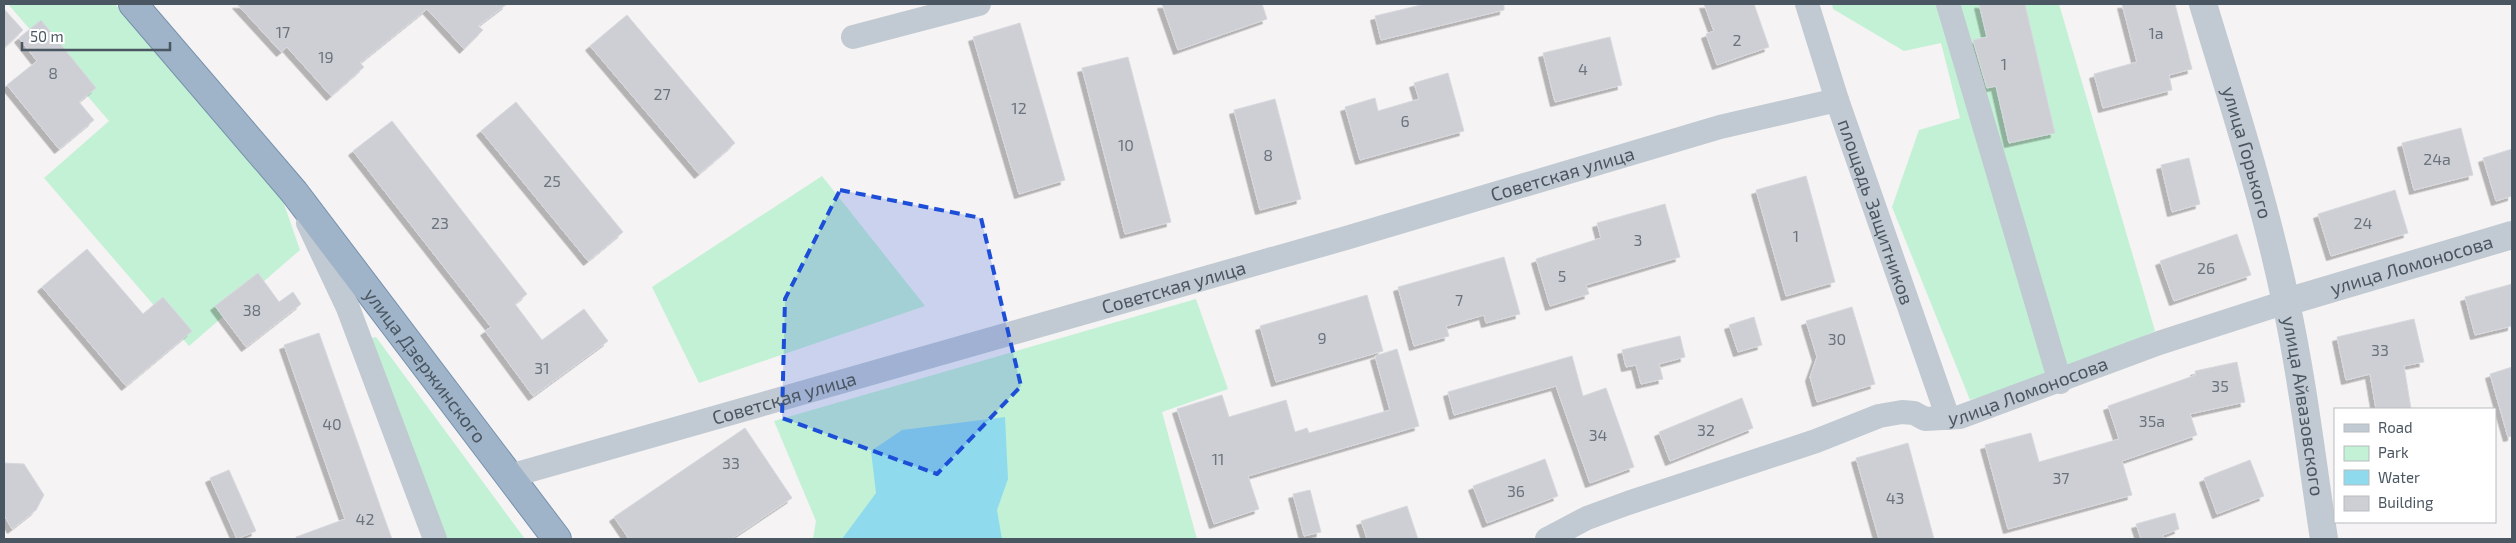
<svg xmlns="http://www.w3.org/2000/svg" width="2516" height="543" font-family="'Exo 2',sans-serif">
  <defs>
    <filter id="shadow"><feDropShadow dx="-4.5" dy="4.5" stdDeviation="0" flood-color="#0004"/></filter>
  </defs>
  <rect width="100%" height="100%" fill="#f5f3f3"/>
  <path fill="#c3f1d5" d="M8 4H115L282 198 300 250 189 346 44 178 109 121Z
    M1832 4H2059L2155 331 2069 370 1970 400 1892 207 1919 130 1960 118 1941 43 1904 51 1833 9Z
    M822 176 925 306 699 383 652 287Z
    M1196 299 1228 389 1162 412 1197 539H813L816 521 774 421Z
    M376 337 525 539H429L360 340Z"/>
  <path fill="#90daee" d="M1005 417 1008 479 997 510 1002 539H842L876 493 871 451 902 430Z"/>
  <path fill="#cdcfd5" stroke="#d7d9de" filter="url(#shadow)" d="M237 4H507L478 26 483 30 464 49 427 9 360 63 364 67 331 96 287 47 281 52Z
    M1162 4H1262L1267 19 1178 50Z
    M1425 4H1504V10L1381 40 1375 16Z
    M1704 4H1754L1769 47 1717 65 1706 34 1714 31Z
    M1979 4H2025L2055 133 2009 143 1996 86 1987 88 1973 40 1987 37Z
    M2122 4H2175L2192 69 2169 75 2172 90 2103 108 2094 74 2137 62Z
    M4 9 23 30 4 48Z
    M627 15 735 143 699 174 590 46Z
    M41 20 96 88 79 102 94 120 59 149 7 85 37 61 19 38Z
    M1020 23 1065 180 1019 194 973 37Z
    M1610 37 1622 85 1555 102 1543 53Z
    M1128 57 1171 222 1125 234 1082 68Z
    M1448 73 1464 131 1360 160 1345 107 1375 98 1378 111 1419 99 1414 83Z
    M1275 99 1301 199 1260 210 1234 110Z
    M516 102 623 232 588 261 481 131Z
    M392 121 527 294 515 304 542 340 584 309 608 341 533 396 485 331 491 327 353 151Z
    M2461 128 2473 175 2414 190 2402 143Z
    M2512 149V196L2496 201 2483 158Z
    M2189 158 2200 204 2172 212 2161 165Z
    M1806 176 1835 282 1786 296 1756 190Z
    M2395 190 2408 233 2331 256 2318 214Z
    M1665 204 1680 257 1586 285 1589 294 1550 306 1536 259 1601 238 1597 223Z
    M2237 234 2251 275 2174 301 2160 261Z
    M87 249 143 314 163 297 192 331 126 386 42 287Z
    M1504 257 1520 314 1486 323 1484 315 1446 326 1449 336 1414 346 1398 287Z
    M258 273 279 302 293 292 301 304 246 347 215 306Z
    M2512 284V326L2475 335 2465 297Z
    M1367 295 1383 351 1276 382 1260 326Z
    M1852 307 1875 384 1817 402 1810 377 1817 357 1806 321Z
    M1754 317 1762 345 1738 352 1729 325Z
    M2414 319 2424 362 2404 366 2411 409H2376L2370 374 2346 380 2337 337Z
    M319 333 384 517 392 539H296V537L345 519 284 345Z
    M1680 336 1685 357 1659 364 1663 379 1641 384 1636 365 1626 367 1622 350Z
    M1397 349 1419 426 1248 476 1259 509 1214 524 1177 409 1222 395 1229 417 1286 400 1295 432 1307 428 1309 433 1390 410 1375 356Z
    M1572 356 1583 396 1606 388 1634 467 1590 483 1556 386 1454 415 1448 392Z
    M2237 362 2245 402 2190 414 2197 435 2122 461 2132 495 2008 529 1985 445 2031 433 2039 462 2119 439 2108 406 2196 375 2195 371Z
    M2512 367V436L2508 437 2490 374Z
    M1742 398 1753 428 1670 461 1659 432Z
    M745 428 792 498 731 539H629L614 517Z
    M1908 443 1934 539H1879L1856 458Z
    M1545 459 1558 496 1487 523 1473 486Z
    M2250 460 2264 496 2217 514 2204 478Z
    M4 463 24 464 44 495 36 510 12 529 4 515Z
    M229 470 256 531 237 539 210 478Z
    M1310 490 1321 532 1304 536 1293 494Z
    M1407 506 1418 539H1367L1361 521Z
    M2175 513 2179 529 2163 535 2164 539H2141L2136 524Z"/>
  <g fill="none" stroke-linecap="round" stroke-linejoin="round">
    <g stroke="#7690ad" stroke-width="30">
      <g id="trunk">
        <path id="s6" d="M133 4 294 192 557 539"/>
      </g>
    </g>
    <g stroke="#c1cad2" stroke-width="24">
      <path id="s1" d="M1807 4 1837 100 1948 418"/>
      <path d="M1948 4 2060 382"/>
      <path d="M853 37 979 4"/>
      <path d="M308 223 348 308 435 539"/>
      <path id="s2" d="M510 476 1346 238 1720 127 1837 100"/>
      <path id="s3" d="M1547 539 1587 518 1628 503 1816 441 1879 416 1902 412 1914 413 1925 419 1960 417 2159 343 2286 302"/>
    </g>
    <g stroke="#c1cad2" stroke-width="28">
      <path id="s4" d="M2203 4C2233 103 2265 202 2286 303 2303 381 2312 461 2324 539"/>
      <path id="s5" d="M2286 302 2512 235"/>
    </g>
    <use href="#trunk" stroke="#9fb4c9" stroke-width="28"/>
  </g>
  <path fill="#1d4ed8" fill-opacity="0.2" stroke="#1d4ed8" stroke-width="4" stroke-dasharray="10 6" stroke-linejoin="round" d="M840 190 981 218 1021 386 937 474 782 418 785 299Z"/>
  <g text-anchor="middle" stroke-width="4" stroke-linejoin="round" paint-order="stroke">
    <g font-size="16" fill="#6b747e">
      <text x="283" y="38">17</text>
      <text x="2156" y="39">1а</text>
      <text x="1737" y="46">2</text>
      <text x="326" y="63">19</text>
      <text x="2004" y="70">1</text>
      <text x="1583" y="75">4</text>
      <text x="53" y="79">8</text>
      <text x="662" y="100">27</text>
      <text x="1019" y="114">12</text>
      <text x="1405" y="127">6</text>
      <text x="1126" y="151">10</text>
      <text x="1268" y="161">8</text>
      <text x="2437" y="165">24а</text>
      <text x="552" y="187">25</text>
      <text x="440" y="229">23</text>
      <text x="2363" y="229">24</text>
      <text x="1796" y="242">1</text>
      <text x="1638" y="246">3</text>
      <text x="2206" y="274">26</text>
      <text x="1562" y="282">5</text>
      <text x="1459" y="306">7</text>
      <text x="252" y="316">38</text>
      <text x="1322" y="344">9</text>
      <text x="1837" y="345">30</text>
      <text x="2380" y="356">33</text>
      <text x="542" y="374">31</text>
      <text x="2220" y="392">35</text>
      <text x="2152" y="427">35а</text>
      <text x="332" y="430">40</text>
      <text x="1706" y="436">32</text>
      <text x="1598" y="441">34</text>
      <text x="1218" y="465">11</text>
      <text x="731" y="469">33</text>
      <text x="2061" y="484">37</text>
      <text x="1516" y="497">36</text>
      <text x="1895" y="504">43</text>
      <text x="365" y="525">42</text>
    </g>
    <g font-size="19" fill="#4a5661" stroke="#fff">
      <text dy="7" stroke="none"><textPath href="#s4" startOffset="155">улица Горького</textPath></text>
      <text dy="7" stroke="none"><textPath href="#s2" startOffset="1095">Советская улица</textPath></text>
      <text dy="7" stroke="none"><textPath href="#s1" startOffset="219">площадь Защитников</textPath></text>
      <text dy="7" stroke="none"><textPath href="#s5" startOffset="131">улица Ломоносова</textPath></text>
      <text dy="7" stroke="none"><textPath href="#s2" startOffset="690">Советская улица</textPath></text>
      <text dy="7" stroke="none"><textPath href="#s6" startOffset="465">улица Дзержинского</textPath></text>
      <text dy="7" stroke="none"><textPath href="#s3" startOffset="510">улица Ломоносова</textPath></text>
      <text dy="7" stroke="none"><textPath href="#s2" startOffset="285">Советская улица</textPath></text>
      <text dy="7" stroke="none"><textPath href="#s4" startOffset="415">улица Айвазовского</textPath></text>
    </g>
  </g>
  <rect width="2516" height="543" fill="none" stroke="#4a5661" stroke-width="10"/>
  <rect x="2334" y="408" width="162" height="115" fill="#ffffff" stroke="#b7bbc0"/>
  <rect x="2344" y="424" width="25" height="8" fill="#c1cad2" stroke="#b7bbc0"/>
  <text x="2378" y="433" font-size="15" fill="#4a5661">Road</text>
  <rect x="2344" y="446" width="25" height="15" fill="#c3f1d5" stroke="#b7bbc0"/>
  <text x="2378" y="458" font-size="15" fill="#4a5661">Park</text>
  <rect x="2344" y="470" width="25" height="15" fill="#90daee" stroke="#b7bbc0"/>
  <text x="2378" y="483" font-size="15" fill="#4a5661">Water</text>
  <rect x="2344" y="496" width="25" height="15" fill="#cdcfd5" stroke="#b7bbc0"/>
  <text x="2378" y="508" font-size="15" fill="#4a5661">Building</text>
  <path d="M22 42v8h148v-8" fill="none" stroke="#4a5661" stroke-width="2.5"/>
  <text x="30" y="42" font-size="15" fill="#4a5661" stroke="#ffffff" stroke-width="4" paint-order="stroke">50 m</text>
</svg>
